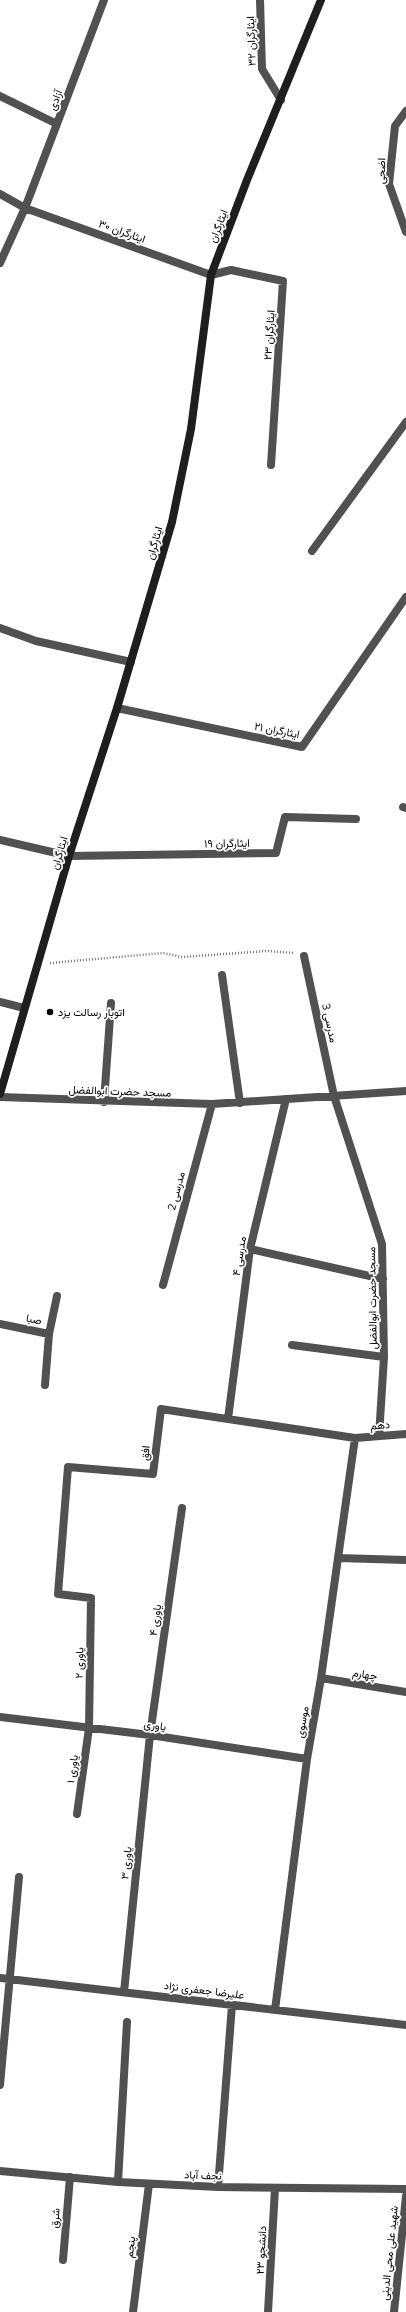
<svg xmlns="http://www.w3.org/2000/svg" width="406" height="2312" font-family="Mulish,Vazirmatn,sans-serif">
  <rect width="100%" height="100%" fill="#fff"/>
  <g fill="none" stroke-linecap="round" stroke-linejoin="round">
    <path stroke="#737373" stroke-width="2.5" stroke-dasharray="1 2" stroke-linecap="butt" d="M50 963 163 953 182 957 267 951 294 953"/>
    <path stroke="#515151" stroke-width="8" d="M260 0 262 69 281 100
      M0 96 57 124
      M406 111 395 126 389 184 406 232
      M0 194 25 208 211 275 231 270 283 281 271 465
      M0 263 25 208 104 0
      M312 551 406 422
      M0 628 36 641 131 662
      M117 708 302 747 406 597
      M403 807 406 808
      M0 840 69 856 276 853 285 817 356 819
      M304 956 334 1096 382 1244 384 1357 379 1436
      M222 975 240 1103
      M0 1002 24 1008
      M0 1097 212 1104 406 1091
      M104 1102 111 1003
      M250 1249 383 1279
      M163 1285 212 1104
      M0 1324 49 1334 57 1296
      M292 1345 384 1357
      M45 1385 49 1334
      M228 1419 250 1249 286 1099
      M338 1558 406 1560
      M321 1678 406 1692
      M0 1717 150 1735 307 1759
      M77 1814 89 1728 91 1598 58 1594 68 1467 153 1474 161 1409 355 1438 406 1434
      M0 1978 406 2025
      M124 1992 150 1735 182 1508
      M275 2010 307 1759 321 1678 355 1438
      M0 2085 19 1877
      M0 2171 118 2182 218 2187 406 2189
      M118 2182 127 2022
      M218 2187 232 2005
      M63 2260 70 2177
      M133 2312 149 2184
      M268 2312 275 2188
      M394 2312 406 2196"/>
    <path stroke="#1e1e1e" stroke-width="8" d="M0 1094 69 856 117 708 172 522 191 429 211 275 247 180 321 0"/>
  </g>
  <circle fill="#000" stroke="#fff" stroke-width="1.5" cx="50" cy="1012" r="4"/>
  <g text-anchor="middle" stroke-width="3.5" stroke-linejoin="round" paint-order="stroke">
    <g font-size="11" fill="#000" stroke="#fff">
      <text transform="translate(251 41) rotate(-92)" y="4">ایثارگران ۳۲</text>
      <text transform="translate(55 100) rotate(-69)" y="4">آزادی</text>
      <text transform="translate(381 171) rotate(-88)" y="4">اضحی</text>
      <text transform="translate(218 226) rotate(-69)" y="4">ایثارگران</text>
      <text transform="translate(122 231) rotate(20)" y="4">ایثارگران ۳۰</text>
      <text transform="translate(269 335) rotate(-86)" y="4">ایثارگران ۲۳</text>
      <text transform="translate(154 543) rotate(-74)" y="4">ایثارگران</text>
      <text transform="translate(277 730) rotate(11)" y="4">ایثارگران ۲۱</text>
      <text transform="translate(227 843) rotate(-1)" y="4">ایثارگران ۱‍۹</text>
      <text transform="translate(59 853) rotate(-73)" y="4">ایثارگران</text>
      <text transform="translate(330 1023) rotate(78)" y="4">مدرسی 3</text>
      <text transform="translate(120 1091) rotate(2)" y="4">مسجد حضرت ابوالفضل</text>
      <text transform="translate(176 1191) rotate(-75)" y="4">مدرسی 2</text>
      <text transform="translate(239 1256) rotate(-81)" y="4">مدرسی ۴</text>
      <text transform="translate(372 1298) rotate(-91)" y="4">مسجد حضرت ابوالفضل</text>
      <text transform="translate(34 1319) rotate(11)" y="4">صبا</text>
      <text transform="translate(380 1425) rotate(-5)" y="4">دهم</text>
      <text transform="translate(145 1453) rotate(-84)" y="4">افق</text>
      <text transform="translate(155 1620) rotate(-82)" y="4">یاوری ۴</text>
      <text transform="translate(79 1663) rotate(-89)" y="4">یاوری ۲</text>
      <text transform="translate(365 1674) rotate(9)" y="4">چهارم</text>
      <text transform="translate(302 1722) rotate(-80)" y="4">موسوی</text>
      <text transform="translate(155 1725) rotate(8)" y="4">یاوری</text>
      <text transform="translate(72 1769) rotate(-82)" y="4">یاوری ۱</text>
      <text transform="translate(126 1863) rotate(-84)" y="4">یاوری ۳</text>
      <text transform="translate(204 1990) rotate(7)" y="4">علیرضا جعفری نژاد</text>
      <text transform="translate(203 2175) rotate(2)" y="4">نجف آباد</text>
      <text transform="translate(55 2218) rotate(-85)" y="4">شرق</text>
      <text transform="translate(130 2247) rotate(-83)" y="4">پنجم</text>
      <text transform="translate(261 2250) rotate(-87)" y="4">دانشجو ۲۳</text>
      <text transform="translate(389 2253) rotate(-84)" y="4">شهید علی محی الدینی</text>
    </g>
    <g font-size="11" fill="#000" stroke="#fff" text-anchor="start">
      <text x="58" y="1016">اتوبار رسالت یزد</text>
    </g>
  </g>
</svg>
